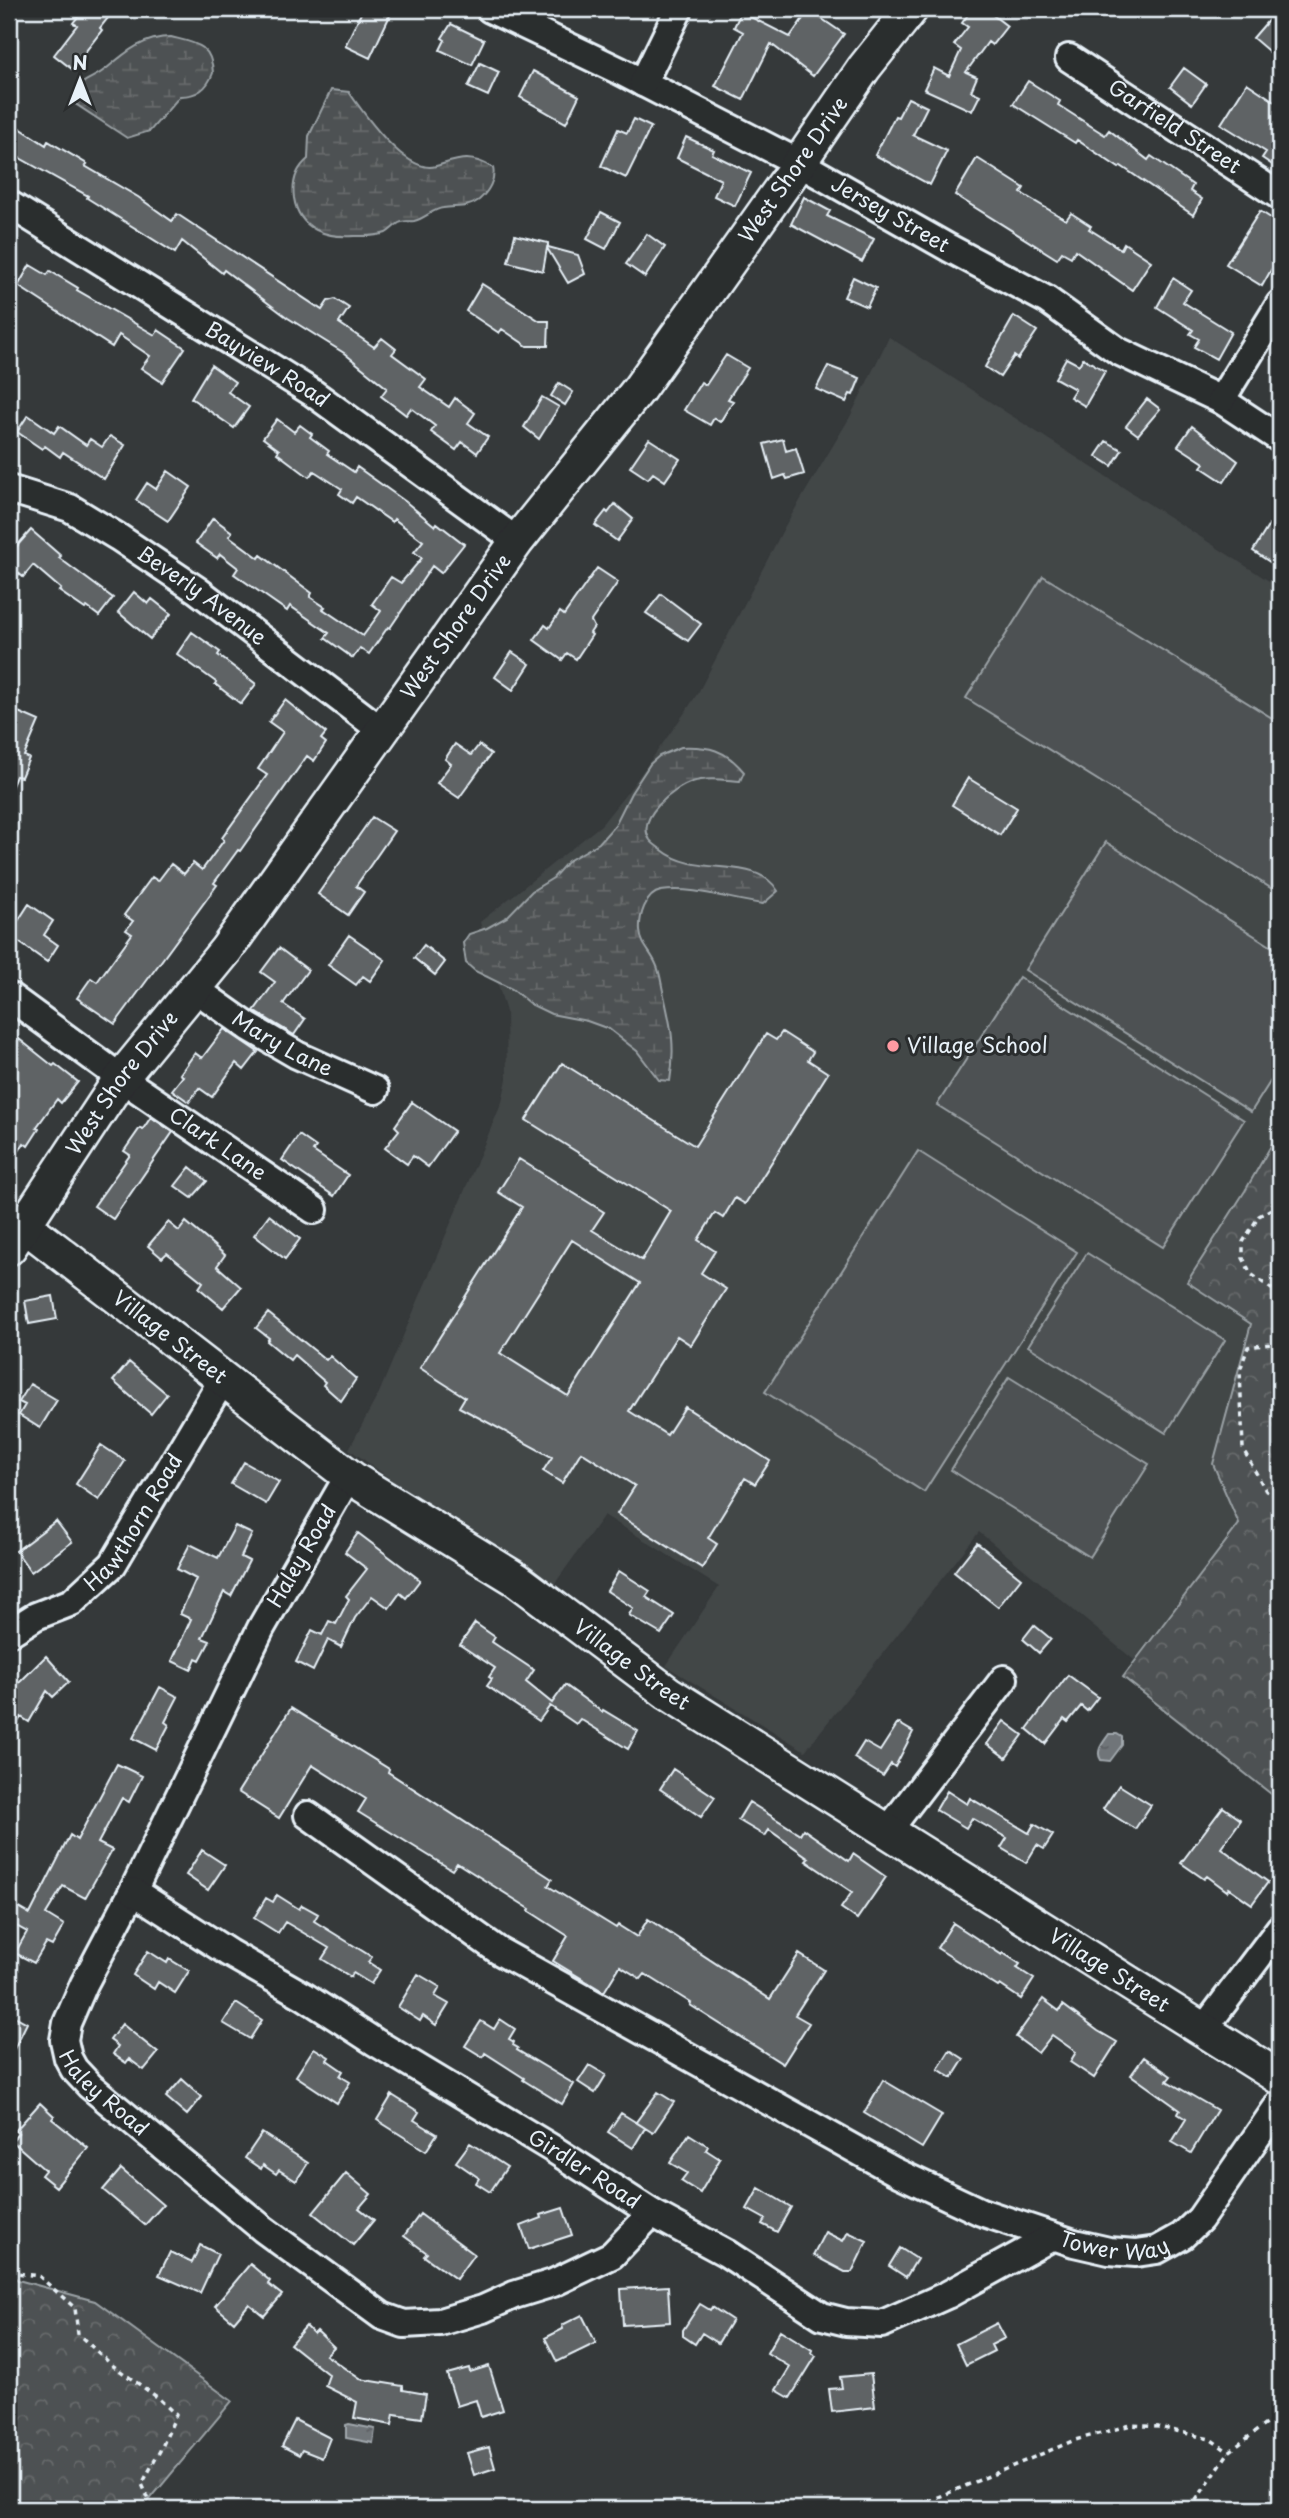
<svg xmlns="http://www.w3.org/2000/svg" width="1289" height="2518" font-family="'Playpen Sans',sans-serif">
  <defs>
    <pattern id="wetland-marsh" width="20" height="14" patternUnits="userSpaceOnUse" patternTransform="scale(1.75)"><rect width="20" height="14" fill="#4d5152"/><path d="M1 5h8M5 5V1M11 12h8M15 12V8" fill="none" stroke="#676a6c"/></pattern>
    <pattern id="park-crowns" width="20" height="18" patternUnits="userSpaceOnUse" patternTransform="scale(1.75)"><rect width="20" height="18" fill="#4d5152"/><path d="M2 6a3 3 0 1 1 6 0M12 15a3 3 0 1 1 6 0" fill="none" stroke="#676a6c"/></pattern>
    <pattern id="water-ripples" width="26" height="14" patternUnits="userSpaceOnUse" patternTransform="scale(1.75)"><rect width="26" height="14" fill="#707579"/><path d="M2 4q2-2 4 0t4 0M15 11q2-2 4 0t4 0" fill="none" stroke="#5b5e62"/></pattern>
  </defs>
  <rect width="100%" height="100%" fill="#35393a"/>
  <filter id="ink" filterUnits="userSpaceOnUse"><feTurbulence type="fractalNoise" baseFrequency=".0143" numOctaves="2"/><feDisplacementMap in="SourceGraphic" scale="14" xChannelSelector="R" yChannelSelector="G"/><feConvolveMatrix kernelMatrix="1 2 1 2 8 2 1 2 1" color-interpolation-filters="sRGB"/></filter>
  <g filter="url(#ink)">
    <path fill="#424647" d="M889 337 1280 588V1130L1245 1191 1252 1324 1213 1464 1239 1524 1134 1660 979 1532 805 1751 666 1666 719 1587 604 1515 548 1593 349 1449 379 1393 502 1102 507 1079 506 1012 480 922 601 825 630 789 686 711 699 691 785 526 850 417Z"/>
    <path fill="url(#wetland-marsh)" stroke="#9aa1a5" stroke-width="2" d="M171 37C195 43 212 44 213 73 207 89 197 96 180 96L150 131 127 138 71 101C82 75 89 83 107 68 127 51 144 37 171 37Z
      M331 90 349 92C364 114 406 175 436 166 460 159 469 154 493 168 496 179 488 192 479 200 467 209 457 206 443 208 433 209 424 219 414 221 408 222 404 220 399 223 394 226 391 230 386 233 375 237 365 236 354 236 327 238 299 230 294 198 292 183 296 169 308 159L309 136Z
      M681 747C709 746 725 749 744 772L740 781C725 780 707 777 692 782 674 788 635 818 650 840 653 844 658 847 662 850 698 879 756 854 778 891L763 904C730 900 694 886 661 891 645 894 639 917 640 931 641 945 651 952 656 964 660 972 661 982 663 991 671 1026 676 1045 670 1081L659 1080 637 1051 609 1029 587 1021 551 1014 530 1004 512 989 475 971 466 963 463 943 469 934 487 928 507 917 532 891 553 878 568 861 599 843 615 825 631 793 650 764 659 756Z"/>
    <path fill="url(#park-crowns)" stroke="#9aa1a5" stroke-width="2" d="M1280 1130V1801L1123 1677 1239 1524 1213 1464 1251 1324 1187 1282 1245 1191Z
      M9 2273 18 2280 95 2301 232 2401 142 2509H9Z"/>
    <path fill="#4d5152" stroke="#9aa1a5" stroke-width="2" d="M1043 576 1280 723V879L1274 890 966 698Z
      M1106 842 1280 952V1066L1251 1112 1025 970Z
      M1019 977 1244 1120 1163 1247 937 1105Z
      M918 1151 1077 1252 924 1492 765 1392Z
      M1087 1253 1225 1340 1166 1433 1028 1346Z
      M1009 1377 1149 1464 1090 1557 951 1470Z"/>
    <path fill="url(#water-ripples)" stroke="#a0a7ac" stroke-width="2" d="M1109 1734H1117L1122 1737V1745L1110 1761 1101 1760C1095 1751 1103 1743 1109 1734Z
      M349 2424 375 2429 373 2443 346 2438V2425Z"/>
    <path fill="#5f6365" stroke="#e8f1f8" stroke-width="2" fill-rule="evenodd" d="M84 9H115L100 28 102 30 72 69 54 55 77 25 73 23Z
      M363 9H393L370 58 345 46Z
      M972 9H985L1007 26 992 45 988 42 966 72 977 77 971 91 980 95 972 111 924 89 934 68 949 76 961 50 954 45 968 27 962 23Z
      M1278 9H1280V61L1253 38Z
      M809 10 844 34 813 76 771 44 743 100 715 86 743 32 734 27 741 12 790 37Z
      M451 24 484 40 472 65 440 50 445 40 442 38Z
      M480 63 499 72 488 96 468 87Z
      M1184 68 1206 84 1192 104 1170 87Z
      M533 71 579 96 566 123 520 97Z
      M1028 81 1060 101 1058 105 1105 135 1109 130 1148 160 1151 156 1193 185 1190 191 1202 199 1193 215 1121 166 1119 168 1077 140 1075 143 1013 104Z
      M1247 83 1280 105V170L1262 158 1266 152 1221 124Z
      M908 98 927 107 913 135 947 151 930 185 875 155 895 116 898 117Z
      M634 119 651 127 626 178 601 166 618 129 627 133Z
      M9 121 46 145 48 141 87 164 85 166 138 197 172 221 177 214 322 310 328 301 335 299 349 308 339 323 374 347 382 338 396 349 392 354 426 379 420 387 449 407 455 398 475 413 468 423 488 437 477 453 462 442 456 450 431 432 435 426 411 408 406 415 381 396 387 388 344 353 288 318 224 270 222 273 182 241 175 253 87 198 88 196 9 152Z
      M686 137 714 150 712 154 751 173 735 206 714 196 721 180 677 158Z
      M977 158 1024 188 1021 193 1066 220 1071 213 1091 226 1089 229 1121 249 1124 243 1151 261 1132 290 1075 250 1071 257 1062 252 1057 259 955 195Z
      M804 197 830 211 827 216 874 239 862 262 791 224Z
      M1260 211 1280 224V254L1262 286 1226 264Z
      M601 212 620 222 606 249 587 239Z
      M647 234 665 247 645 277 626 264Z
      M515 235 548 243V247L578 255 585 274 568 283 547 248 543 271 508 262Z
      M30 265 47 275 50 271 78 288 77 290 155 335 158 330 185 348 162 382 141 368 150 356 119 335 112 347 18 286Z
      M853 277 876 288 867 307 844 297Z
      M1173 278 1191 290 1183 302 1231 332 1216 359 1194 347 1199 339 1190 334 1193 330 1157 307Z
      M482 284 540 321H549L548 346H527L502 329 499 333 466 311Z
      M1014 316 1037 331 1018 359 1014 356 1000 377 985 367Z
      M726 355 748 368 728 399 733 401 720 422 714 418 710 425 684 410 701 382 706 385Z
      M1066 358 1079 365 1083 358 1105 371 1085 406 1070 397 1075 389 1055 378Z
      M211 365 235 382 228 392 249 407 234 428 191 398Z
      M828 366 860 378 853 395 850 394 846 402 816 389Z
      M559 383 573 392 565 405 551 396Z
      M542 397 559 407 539 439 524 427Z
      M1147 399 1160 409 1138 435 1126 426Z
      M28 415 54 433 59 426 86 445 90 439 102 447 110 436 125 445 104 479 63 452 60 457 45 446 42 449 17 432Z
      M277 419 294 432 300 425 312 434 310 437 329 451 327 454 354 472 357 467 406 502 435 526 437 523 464 544 441 573 432 566 390 628 388 627 369 654 360 648 353 658 325 638 329 633 290 606 287 611 234 574 238 568 220 554 217 558 196 543 213 518 232 532 229 536 259 558 261 555 312 593 310 597 325 607 323 609 363 636 381 611 372 604 391 577 401 583 422 558 414 552 423 541 394 519 392 522 356 497 352 503 339 494 342 489 314 471 309 477 277 453 279 450 263 438Z
      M1192 426 1238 461 1224 482 1201 467 1204 463 1178 446Z
      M649 439 680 459 665 481 653 473 648 479 630 467Z
      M783 439 786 451 796 448 804 474 787 479 785 475 774 479 764 444Z
      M1106 441 1122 450 1112 466 1096 456Z
      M168 471 191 487 168 521 136 500 147 483 156 489Z
      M615 504 633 519 617 541 595 525 606 511 608 513Z
      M1269 525 1280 533V553L1273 564 1253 551Z
      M31 530 61 556 59 558 113 598 99 616 87 607 85 609 59 591 61 589 33 565 23 577 9 565V555Z
      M597 568 618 582 591 621 594 627 590 633 592 635 576 659 567 653 562 660 534 640 545 625 549 628 560 612 564 615Z
      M134 592 148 604 152 599 171 614 150 639 118 612Z
      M661 594 701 624 688 641 646 613Z
      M192 632 220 652 218 655 256 684 241 704 215 684 216 682 177 654Z
      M512 652 530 664 513 690 495 677Z
      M285 700 326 733 321 739 326 743 314 761 307 756 240 851 238 850 214 883 217 885 115 1024 77 998 91 978 97 982 132 934 126 930 133 921 124 915 152 877 158 881 171 864 184 874 193 863 202 870 224 840 222 838 267 775 258 769 283 732 269 722Z
      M9 708 39 721 24 756 29 758 21 777 16 776 9 793Z
      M455 744 471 755 479 745 491 754 459 798 437 783 451 764 445 759Z
      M968 778 1017 808 1000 835 952 805Z
      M372 817 394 831 356 886 364 892 348 915 318 894Z
      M29 904 53 921 44 935 58 945 47 962 9 935Z
      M349 935 385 960 370 981 363 976 356 985 328 965Z
      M424 945 445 962 435 975 414 958Z
      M279 948 308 970 283 1004 305 1019 294 1035 254 1011 275 982 261 972Z
      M224 1029 258 1052 244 1070 236 1063 212 1097 199 1088 189 1102 172 1090 183 1076 180 1074 195 1053 202 1058Z
      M9 1031 53 1066 55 1064 78 1082 61 1103 57 1099 36 1128 39 1129 28 1146 24 1143 9 1167Z
      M782 1032 813 1052 808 1060 828 1073 745 1204 735 1198 723 1218 715 1213 698 1240 715 1251 701 1273 726 1289 691 1345 677 1336 629 1411 667 1435 685 1407 770 1461 755 1484 745 1478 708 1538 717 1544 702 1568 617 1514 635 1486 581 1452 562 1483 543 1471 552 1457 459 1407 465 1397 420 1368 522 1207 498 1192 519 1159 604 1212 592 1230 642 1260 671 1211 526 1120 562 1063 695 1146 766 1034 776 1040ZM572 1240 640 1283 568 1396 500 1353Z
      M412 1102 454 1131 428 1167 413 1156 407 1164 385 1148 399 1130 395 1126Z
      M151 1117 173 1132 113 1219 94 1206 130 1155 124 1151 140 1128 143 1129Z
      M299 1135 316 1147 313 1151 348 1175 334 1196 282 1160Z
      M190 1167 207 1181 192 1198 175 1186Z
      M269 1215 300 1239 285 1259 254 1235Z
      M168 1222 179 1231 186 1222 225 1255 217 1266 241 1287 223 1308 199 1288 203 1282 167 1253 162 1258 148 1246Z
      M53 1296 57 1319 29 1324 25 1301Z
      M268 1313 326 1360 330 1356 356 1379 341 1401 323 1385 325 1382 294 1355 290 1360 267 1341 269 1338 256 1328Z
      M129 1362 167 1394 151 1414 113 1381Z
      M30 1384 57 1400 40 1428 19 1415 25 1405 19 1402Z
      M101 1445 125 1461 99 1500 76 1484Z
      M244 1462 279 1482 266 1504 231 1484Z
      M56 1521 72 1542 31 1572 16 1551Z
      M235 1526 252 1534 241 1557 249 1561 231 1596 224 1592 202 1638 210 1641 200 1660 196 1658 191 1670 172 1661 191 1619 180 1614 196 1579 177 1569 190 1544 218 1558Z
      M358 1533 420 1580 406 1598 400 1593 389 1608 372 1596 355 1618 341 1647 328 1640 313 1671 296 1662 312 1630 322 1635 329 1621 336 1624 349 1599 346 1596 367 1569 345 1552Z
      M977 1543 1021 1578 998 1607 954 1572Z
      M619 1571 650 1591 646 1597 674 1615 661 1634 629 1615 633 1608 607 1591Z
      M475 1623 495 1637 492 1642 534 1670 526 1682 552 1703 565 1685 602 1712 603 1710 638 1731 628 1749 580 1719 576 1724 550 1706 539 1721 487 1686 492 1679 489 1677 495 1668 460 1645Z
      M1034 1625 1051 1639 1039 1653 1023 1639Z
      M46 1656 69 1682 53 1697 47 1691 29 1722 21 1717 9 1738V1693Z
      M1068 1675 1098 1697 1087 1711 1081 1706 1068 1722 1064 1719 1045 1744 1027 1729Z
      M160 1687 178 1697 165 1722 169 1725 156 1750 133 1738Z
      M291 1708 389 1769 388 1772 552 1879 548 1886 616 1928 618 1925 637 1937 648 1919 770 1999 799 1954 824 1970 795 2015 809 2023 783 2064 690 2005 691 2003 645 1974 641 1979 620 1966 604 1992 553 1961 568 1936 529 1911 530 1909 457 1863 452 1870 358 1812 366 1799 312 1765 279 1818 238 1792Z
      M1004 1721 1023 1735 1006 1758 987 1744Z
      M898 1723 913 1732 895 1767 891 1764 883 1776 854 1758 864 1742 880 1751Z
      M117 1764 142 1776 129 1802 122 1798 98 1843 112 1850 85 1898 63 1886 46 1914 64 1925 52 1946 46 1943 34 1963 15 1953 27 1932 9 1922V1902L30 1914 70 1835 77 1840Z
      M673 1769 715 1797 701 1817 660 1789Z
      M1119 1785 1151 1805 1135 1829 1103 1809Z
      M947 1791 967 1804 970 1798 1029 1833 1034 1824 1053 1835 1044 1849 1037 1845 1026 1863 1001 1848 1007 1838 972 1818 966 1828 936 1810Z
      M749 1802 800 1834 803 1829 849 1861 853 1854 886 1877 857 1919 841 1908 852 1892 806 1861 809 1858 769 1830 765 1836 738 1820Z
      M1223 1807 1241 1820 1221 1848 1268 1882 1252 1904 1229 1888 1227 1891 1207 1876 1204 1879 1181 1863Z
      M202 1850 225 1865 208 1890 186 1875Z
      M277 1895 299 1909 302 1905 318 1914 314 1921 372 1957 368 1962 380 1970 371 1984 353 1973 351 1977 322 1959 329 1948 285 1922 278 1933 254 1918 266 1898 273 1902Z
      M953 1923 1002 1955 1003 1953 1020 1964 1017 1968 1034 1979 1021 1999 1000 1985 998 1987 937 1948Z
      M148 1951 167 1963 169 1959 189 1971 175 1993 158 1982 154 1989 133 1975Z
      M418 1974 440 1987 435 1996 449 2004 436 2025 423 2016 420 2021 398 2007Z
      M1043 1999 1059 2011 1063 2005 1098 2031 1117 2042 1094 2078 1070 2062 1076 2052 1052 2035 1038 2053 1016 2037Z
      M236 2003 262 2020 250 2039 223 2023Z
      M9 2013 27 2023 9 2059Z
      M500 2019 515 2029 509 2039 514 2042 513 2045 518 2048 517 2050 574 2084 562 2104 523 2080 524 2078 485 2053 483 2057 465 2046 481 2021 494 2029Z
      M122 2024 158 2053 144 2070 129 2059 126 2063 113 2054 118 2046 110 2040Z
      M314 2048 329 2057 327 2060 343 2071 340 2076 350 2082 337 2103 296 2076Z
      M950 2050 964 2059 952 2078 938 2069Z
      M1144 2057 1171 2076 1167 2081 1217 2110 1191 2153 1172 2142 1186 2119 1178 2114 1180 2110 1131 2075Z
      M589 2065 606 2075 595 2093 578 2082Z
      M182 2079 202 2097 187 2115 166 2097Z
      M883 2080 942 2115 922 2148 864 2113Z
      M658 2092 674 2102 653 2133 636 2122Z
      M392 2095 419 2112 414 2120 437 2134 426 2151 377 2120Z
      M40 2103 54 2116 52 2119 88 2148 56 2187 41 2175 45 2170 12 2141 18 2133 15 2131Z
      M621 2113 645 2128 633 2148 608 2132Z
      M262 2133 308 2163 296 2181 279 2170 276 2174 263 2165 261 2169 245 2158Z
      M689 2134 708 2146 706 2150 720 2159 700 2193 681 2181 687 2173 670 2163Z
      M470 2143 507 2167 490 2192 476 2183 479 2178 456 2162Z
      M121 2169 163 2205 145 2225 103 2190Z
      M346 2173 371 2194 359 2208 374 2220 353 2245 313 2213Z
      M759 2188 791 2207 777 2232 762 2224 765 2219 747 2209Z
      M563 2208 572 2235 529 2249 521 2226 542 2218 541 2215Z
      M420 2214 474 2254 456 2279 424 2256 427 2253 404 2236Z
      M825 2232 843 2241 848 2232 867 2241 852 2272H845L813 2255Z
      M200 2245 218 2254 200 2293 159 2275 170 2252 192 2263Z
      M900 2248 917 2259 906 2277 889 2266Z
      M250 2264 270 2281 268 2284 282 2295 264 2316 249 2304 234 2322 215 2306Z
      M668 2286 670 2322 623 2325 621 2289Z
      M700 2304 710 2310 712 2307 732 2320 718 2343 702 2333 695 2344 683 2336V2330Z
      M582 2315 596 2343 557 2362 545 2338 563 2329 562 2325Z
      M997 2323 1005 2338 991 2345 994 2351 966 2365 956 2344Z
      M306 2326 314 2334 317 2331 334 2347 326 2355 360 2379 403 2386V2390L426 2394 422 2418 394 2414 392 2425 354 2418 357 2402 325 2386 329 2375 290 2344Z
      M780 2330 812 2350 811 2353 816 2356 790 2398 776 2390 790 2367 767 2353Z
      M489 2366 503 2410 481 2417 476 2400 457 2406 447 2374 469 2368 470 2372Z
      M871 2374 875 2407 832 2412 829 2389 842 2388 840 2377Z
      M295 2420 330 2438 322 2458 302 2450 299 2455 282 2446Z
      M489 2447 495 2468 474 2475 467 2453Z"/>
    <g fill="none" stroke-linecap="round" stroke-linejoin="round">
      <g stroke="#e8f1f8" stroke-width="32">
        <g id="minor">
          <path id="s1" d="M490 9 620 71 799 163 949 248 1047 300 1118 351 1221 400 1280 439"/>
          <path id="s2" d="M1069 58 1280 196"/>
          <path d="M643 83 679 9"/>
          <path id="s3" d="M9 204 313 393 517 541"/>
          <path d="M1221 400 1280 304"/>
          <path id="s4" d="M9 489 70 508 118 537 197 590 381 730"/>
          <path id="s5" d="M194 988 249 1027 297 1055 375 1090"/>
          <path id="s6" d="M9 996 121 1078 314 1210"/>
          <path id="s7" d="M353 1479 341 1489 261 1628 133 1891 84 1984 67 2023 64 2040 68 2058 74 2069 90 2086 263 2229 382 2316 404 2324 440 2322 483 2309 514 2295 553 2283 612 2255 652 2213"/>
          <path id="s8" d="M9 1633 36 1616 72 1602 113 1564 223 1379"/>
          <path id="s9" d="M308 1815 499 1951 894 2171 981 2212 1074 2243 1109 2251 1136 2253 1157 2250 1182 2236 1200 2219 1280 2103"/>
          <path d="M887 1832 1004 1679"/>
          <path id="s10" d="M133 1891 229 1953 304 1996 375 2042 553 2149 652 2213 726 2253 822 2316 846 2322 882 2324 947 2295 1052 2237"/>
          <path d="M1203 2030 1280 1928"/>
        </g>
      </g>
      <g stroke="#e8f1f8" stroke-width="38">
        <g id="major">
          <path id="s11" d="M24 1225 353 1479 516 1579 668 1693 1280 2078"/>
          <path id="s12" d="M9 1248 121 1078 226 950 517 541 639 389 799 163 864 68 911 9"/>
        </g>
      </g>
      <path stroke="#e8f1f8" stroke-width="3.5" stroke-dasharray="5 5" stroke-linecap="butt" d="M1280 1204 1259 1216 1243 1242V1258L1251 1274 1280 1295
        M1280 1343 1248 1347 1240 1370 1243 1449 1266 1491 1280 1497
        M9 2272 39 2276 75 2308 78 2334 112 2365 157 2397 176 2415 162 2447 142 2484 153 2509
        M910 2509 1075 2440 1131 2425 1159 2427 1210 2439 1229 2452
        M1190 2509 1229 2452 1280 2413"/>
      <use href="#minor" stroke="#2a2d2e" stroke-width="26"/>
      <use href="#major" stroke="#2a2d2e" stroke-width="33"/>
    </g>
  </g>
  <circle fill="#ff9aa2" stroke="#2a2d2e" stroke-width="2.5" cx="893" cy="1046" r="7"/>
  <g text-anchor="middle" stroke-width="6" stroke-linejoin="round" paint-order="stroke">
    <g font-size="21" fill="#e8f1f8" stroke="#2a2d2e">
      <text dy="7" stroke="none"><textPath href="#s2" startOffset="126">Garfield Street</textPath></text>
      <text dy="7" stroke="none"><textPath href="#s12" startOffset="1334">West Shore Drive</textPath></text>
      <text dy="7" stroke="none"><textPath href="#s1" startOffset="450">Jersey Street</textPath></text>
      <text dy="7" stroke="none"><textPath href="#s3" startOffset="304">Bayview Road</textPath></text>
      <text dy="7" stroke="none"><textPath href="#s4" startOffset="222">Beverly Avenue</textPath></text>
      <text dy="7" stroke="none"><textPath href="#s12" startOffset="766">West Shore Drive</textPath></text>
      <text dy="7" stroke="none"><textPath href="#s5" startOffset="105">Mary Lane</textPath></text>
      <text dy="7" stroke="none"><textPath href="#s12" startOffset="200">West Shore Drive</textPath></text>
      <text dy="7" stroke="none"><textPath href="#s6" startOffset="256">Clark Lane</textPath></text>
      <text dy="7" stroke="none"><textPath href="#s11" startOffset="184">Village Street</textPath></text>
      <text dy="7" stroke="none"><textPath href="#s8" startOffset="172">Hawthorn Road</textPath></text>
      <text transform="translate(302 1556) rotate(-60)" y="7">Haley Road</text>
      <text dy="7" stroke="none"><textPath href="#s11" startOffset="751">Village Street</textPath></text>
      <text dy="7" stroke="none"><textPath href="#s11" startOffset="1318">Village Street</textPath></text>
      <text dy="7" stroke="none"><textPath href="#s7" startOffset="702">Haley Road</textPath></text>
      <text dy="7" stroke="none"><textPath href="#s10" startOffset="530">Girdler Road</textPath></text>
      <text dy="7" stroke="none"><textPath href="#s9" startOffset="922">Tower Way</textPath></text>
    </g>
    <g font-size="21" fill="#e8f1f8" stroke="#2a2d2e" text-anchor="start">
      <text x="907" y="1053">Village School</text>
    </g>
  </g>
  <rect width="1289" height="2518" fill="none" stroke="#2a2d2e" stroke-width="35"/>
  <rect x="18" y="18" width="1254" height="2483" fill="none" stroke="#e8f1f8" stroke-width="2.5" filter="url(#ink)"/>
  <g transform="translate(80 80)" stroke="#2a2d2e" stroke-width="5" paint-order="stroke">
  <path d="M0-5L12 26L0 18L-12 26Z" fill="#e8f1f8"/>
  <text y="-10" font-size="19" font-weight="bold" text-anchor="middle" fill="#e8f1f8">N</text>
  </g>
</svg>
